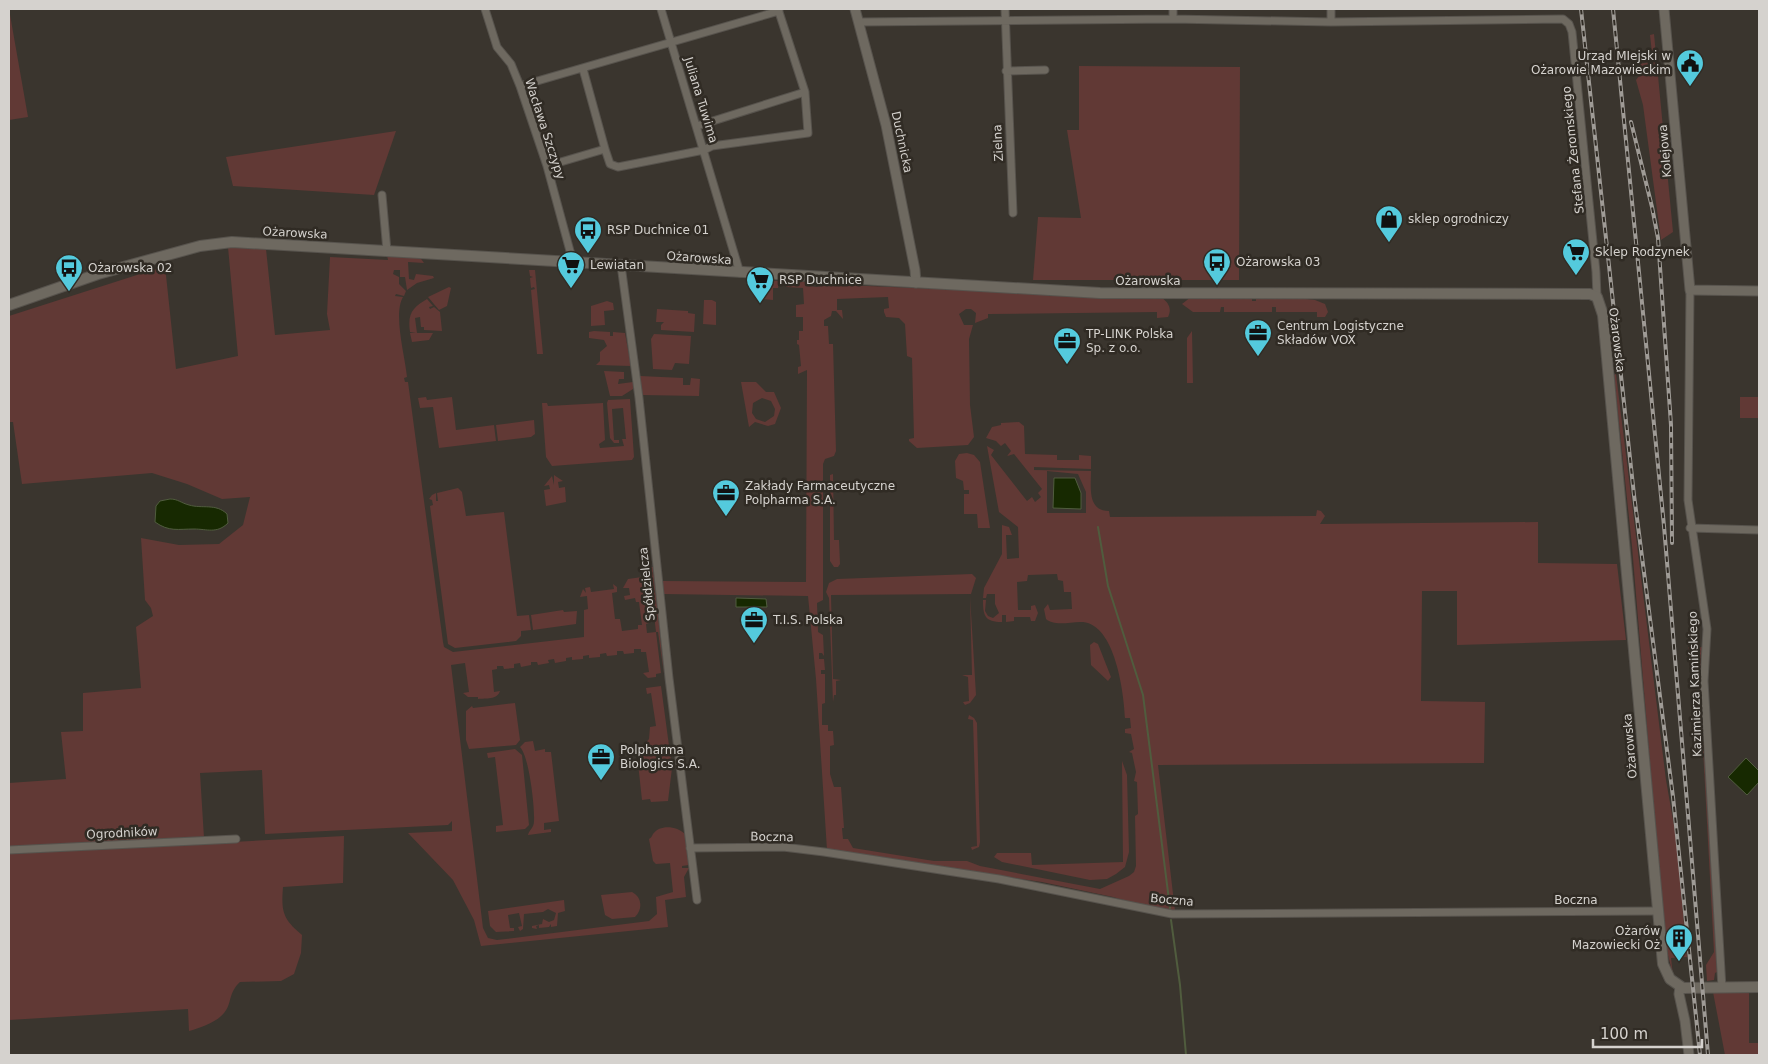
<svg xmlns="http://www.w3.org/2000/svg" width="1768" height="1064" font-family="'DejaVu Sans',sans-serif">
  <rect width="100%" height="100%" fill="#3a352e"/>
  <path fill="#613935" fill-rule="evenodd" d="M9 9 28 117 9 120Z
    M1654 34 1673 232 1661 240 1643 105 1636 80 1639 76 1637 64 1653 62 1650 35Z
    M1079 66 1240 67 1239 280H1033L1038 217 1081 218 1067 130H1079Z
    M396 131 374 195 233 186 226 157Z
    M228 247 266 249 275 335 330 330 327 314 330 257 388 260 387 255 419 256 424 263 408 262 409 279 414 280 416 274 433 276 434 278 417 283 407 290 405 277H400V270H394L393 274 399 277V284L406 291 404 296 396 294 395 296 403 297C393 314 405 356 407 377L404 378 405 382H408L443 642 444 647 453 652 584 637V610L588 609 587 596 580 597 583 589 586 593 585 588 590 587 591 592 614 589 613 584 617 587V592L612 593 615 619H620L622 631 638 629V625H642L639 602H636L635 598 625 600 624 596 630 595 629 588H623L628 579 642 577 649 623 646 624 647 633 656 632 646 547 649 546 651 567H653L664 674 658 632H656L661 673 656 674V677L648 678 643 673 649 672 646 652H641V649H634V653L624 654 623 651H617V655L607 656 606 653 600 654V657L589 658V655L583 656V659L572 660V657L566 658V661L555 663 554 659 548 660 549 663 538 665 537 662H531V665L521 667 520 663 514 664V668L504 669 503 666H497V669L492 670 494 692 500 691C497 700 486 698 478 699V697H468L463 693 469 692 465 663 451 665 483 928 488 938 497 940 649 921 657 914 656 897 673 892 670 863 656 864 653 861 649 839C651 838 652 836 653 834 660 824 677 826 685 834L689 865 682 866V868H689L684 877 686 897 665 900 668 927 481 946 474 920 453 880 408 833 452 831V821L448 825 265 834 262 770 200 773 204 838 9 848V783L66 779 61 732 83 731V693L141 688 136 627 153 616 151 608 145 600 141 538 179 545 219 544 243 525 250 497 222 499 187 484 152 473 22 484 13 422H9V316L165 266 176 369 238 356Z
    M529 270H535L543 354H537L531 290 535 289 534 287 531 288 530 278 533 277 530 276Z
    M766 280 779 281 778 288H773V300L761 299V284H765Z
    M787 281 807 282 808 286 817 287 825 282 843 285 1162 298C1169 303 1172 309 1168 317L1157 318V312L988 314V318L975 323 976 313 971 309H966L959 314 964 325H973L969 339 970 405 974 437 968 445 917 448 909 441V439L914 438 912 358 907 356 905 324 899 318 886 317 884 312V309L889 308 888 297 837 299V310H842L843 319 836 311H832L831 316 824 320V326H828L829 344H833L836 451 834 456 825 459 823 464V600L817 603 818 632 823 635 824 656 822 653H819V659H824L825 670H821V674H825V703L822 704V725H828V731H833L834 745 830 746V774L834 787H841L844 828H842L843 839H848L853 848 934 861H967L980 866 1100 889 1129 876 1134 872 1136 866 1135 816 1138 814 1137 782 1134 781 1136 772 1132 753 1129 752 1134 749 1131 734 1125 733V729L1131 728 1130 718H1125C1124 692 1115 625 1083 622 1072 621 1055 627 1046 619L1044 609 1048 604 1050 610 1072 609 1071 592H1064L1063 581 1058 580 1057 574 1028 575 1027 581 1017 582 1018 610H1031V606L1035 605 1038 613 1035 621H1031L1030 617H1014V621L1006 622V615H1002V622C985 622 983 616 983 600H986L985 611 988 616 993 618 999 613 995 604V594H987L986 598H983L984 588 1002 554V525L1009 527 1012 535H1006L1007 559 1019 558 1018 527 999 512 987 446 994 450 991 455 1027 501 1032 497 1035 502 1041 497 1038 493 1042 489 1014 454 1007 456 1011 451 1005 443 1001 446 996 441 986 438 992 427 1001 425V423L1019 422 1024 426 1025 454 1057 455V460H1079V455L1091 456V469L1034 467V470L1091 471C1091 487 1087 511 1109 511L1110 517 1316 516 1317 510 1321 511 1325 516 1320 524 1538 522V563L1617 564 1626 640 1457 645V591H1422L1421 701 1485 702 1484 763 1158 765 1175 911 1155 909 1113 897 1042 882 827 850 816 679 808 596 663 594 661 581 806 582 807 370 798 374V367L801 366 799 345 797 344V340H799V331H803V317H796V305L804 304 803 288 786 287ZM1047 471 1078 474 1086 492V513H1047Z
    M449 287 451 288 447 306 439 310 428 297Z
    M1245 296V299H1252V301H1256V299H1278V296L1315 300 1325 304 1328 312 1325 317H1317V312H1276V307H1272V312H1224V307H1221L1220 312H1193L1182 304 1191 297Z
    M427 299 433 306 429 307 430 309 434 307 440 312 442 331 424 330V327H421L420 317 415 318 417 333H433L429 340 412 342 410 333 416 332H410C407 312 414 307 427 299Z
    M704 300H712L716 302V325L703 324Z
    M607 301 613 303 614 310 604 311 605 325 591 326V306Z
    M657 309 688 311V313L695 314 694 332 661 330V325L664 322H656Z
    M594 331 610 332V336H613V332L625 333 631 366 596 365 600 361V352L607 346 604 340 589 338V332Z
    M1192 331 1193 383H1187V338Z
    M654 334 691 336 689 364 675 363 672 370 653 369 651 339Z
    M604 371 624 372V379H619L618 384 633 382V389L622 396H610Z
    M1616 374 1666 780 1676 837 1687 957 1671 958 1673 975 1665 943 1632 546 1614 375Z
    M640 376 683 378V385H690L691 378 700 379 699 396 642 395Z
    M741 382H756L766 392H774L781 408 775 424 768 426 755 422 749 427ZM762 398 771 401 775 409 774 416 765 422 756 419 752 413 753 403Z
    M426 397 427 400 452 397 456 430 494 425 496 441 439 448 433 407 420 408 418 398Z
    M1740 397H1759V418H1740Z
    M630 399 634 457 632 460 552 466 546 457 542 403H547L548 406 603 403 605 440 599 444 600 448 624 446 622 439H626L623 408 612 409 614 440H619V443H614L610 438 607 403 608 400Z
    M534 420 535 434 531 437 498 441 496 425Z
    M967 453 974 455 980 462 990 528H978L977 514H964V494H969V490H964L963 481 956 478 955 461 959 454Z
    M833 474 834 540H839L840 564 838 567H834L830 561V475Z
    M554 475 563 481 558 482 559 488 565 487 566 502 546 506 544 490 550 489 549 485 544 486 552 476 554 485Z
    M458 488 462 492 466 516 504 512 517 616 529 615 531 630 521 631V636L516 641 455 648 448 644 430 506 433 505 432 500 429 499 432 495 436 493V501H438L437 493Z
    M972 574 976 578 971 594 831 595 833 679 841 680 836 681V695H834L833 702 829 598 826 592 829 583 837 579Z
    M970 596 976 695 970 703 965 705 963 702 969 701 968 677 962 675H972Z
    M563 610 564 612 577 611 576 624 533 630 531 615Z
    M1094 642 1098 644 1111 677 1108 681 1091 665 1090 645Z
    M1688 647H1703L1702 693 1717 972 1715 973 1714 980 1707 981 1706 965 1714 952 1699 675Z
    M661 686 672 768 668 801 651 802 650 799 642 800 637 754 649 739 650 727 656 726 651 693 647 694 646 688Z
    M515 703 520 740 516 745 469 749 466 740V711L472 706 473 708Z
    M969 715 974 718 977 723 980 842 979 847 972 850 971 847 977 846 973 720 968 719Z
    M533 741 535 751 545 749V752H551L559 821 544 823V830L551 829V832L528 835C529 830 534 828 534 821 535 807 529 756 520 747L525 742Z
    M515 749 522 755 529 825 525 829 496 832V826L503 825 495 757 488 758 487 753Z
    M1122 761 1127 775 1129 852 1125 867 1116 874 1107 879 1090 880 1002 862 994 857 997 853H1031L1032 865 1123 862Z
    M344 836 343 883 283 887C281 912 283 919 302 935L301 953 294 974 281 981 240 982C228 993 232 1004 224 1013 217 1022 200 1028 189 1031L188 1009 9 1020V854Z
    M632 892C642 897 643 909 635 917L612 919 605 915 601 895Z
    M564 900 565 911 558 913 557 926 551 927V924L549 927 539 928V925L536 926 537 929 532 928V926L542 924 543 919 549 922 554 920 556 913 548 909 543 912 524 914 523 929 520 931 518 927 522 926 519 913 508 915 510 928H514V931L496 932 490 926 488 911Z
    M1713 992H1749V1043H1759V1055H1725Z"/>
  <path fill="#172901" stroke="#505c3e" d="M1054 478H1075L1081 493V509L1053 508Z
    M170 499C178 499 181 503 189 505 202 509 216 503 227 514L228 523C217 534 207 529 194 529 178 529 169 532 155 522L156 506 160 501Z
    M736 598 766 599 767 607H736Z
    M1746 758 1759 771V782L1747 795 1728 777Z"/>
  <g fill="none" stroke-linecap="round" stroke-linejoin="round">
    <path stroke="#505c3e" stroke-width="2" d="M1098 527 1108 586 1143 695 1170 908
      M1171 920 1180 985 1186 1055"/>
    <g stroke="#57534d" stroke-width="9">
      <path id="minor" d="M485 9 497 47 511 64 520 86 547 166 573 262
        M661 9 740 273
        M1005 9 1013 213
        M1173 9V19
        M1331 9V22
        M859 22 1173 19 1331 22 1563 19 1569 24 1572 32 1596 272 1597 297
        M583 69 605 149
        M1006 71 1045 70
        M520 86 779 11
        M697 126 805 92
        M547 166 605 149 610 164 618 167 704 150 712 146 808 133 805 92 778 9
        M382 195 387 251
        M621 265 639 398 669 678 697 900
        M1690 290 1688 500 1707 629 1704 681 1722 988
        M1690 528 1759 530
        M690 848 783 847 824 852 999 879 1172 914 1658 911
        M9 850 236 839"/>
    </g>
    <g stroke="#57534d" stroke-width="11">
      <path id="tertiary" d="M855 9 886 125 915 270 916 283
        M1664 9 1690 290 1759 291
        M1680 987 1679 994 1685 1021 1689 1055"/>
    </g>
    <g stroke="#57534d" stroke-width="12">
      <path id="secondary" d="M9 305 98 274 200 246 232 242 1100 293 1590 294 1597 297 1603 315 1663 964 1670 979 1683 988 1759 987"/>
    </g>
    <use href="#minor" stroke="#6e6960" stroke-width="7"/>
    <use href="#tertiary" stroke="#6e6960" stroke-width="9"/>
    <use href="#secondary" stroke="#6e6960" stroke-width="10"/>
    <g stroke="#9f9b96" stroke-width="4">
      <path id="rail" d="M1581 9 1634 495 1673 797 1700 1055
        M1613 9 1664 526 1708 1055
        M1631 122 1652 207 1658 238 1671 425 1672 543"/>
    </g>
    <use href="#rail" stroke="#302b24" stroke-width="2" stroke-dasharray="5.5" stroke-linecap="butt"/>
  </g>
  <defs>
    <g id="civic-pin" transform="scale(1.4375)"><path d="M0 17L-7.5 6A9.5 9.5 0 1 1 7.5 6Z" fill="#54cadd" stroke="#302b24"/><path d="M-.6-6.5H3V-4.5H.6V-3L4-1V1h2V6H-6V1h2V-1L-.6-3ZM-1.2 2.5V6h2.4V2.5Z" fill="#111"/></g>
    <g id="shop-pin" transform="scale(1.4375)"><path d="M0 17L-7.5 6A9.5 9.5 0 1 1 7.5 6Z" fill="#54cadd" stroke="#302b24"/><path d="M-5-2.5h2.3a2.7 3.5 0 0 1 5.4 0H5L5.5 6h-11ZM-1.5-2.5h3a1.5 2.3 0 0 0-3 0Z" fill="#111"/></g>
    <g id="bus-pin" transform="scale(1.4375)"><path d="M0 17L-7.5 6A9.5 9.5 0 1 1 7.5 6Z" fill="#54cadd" stroke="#302b24"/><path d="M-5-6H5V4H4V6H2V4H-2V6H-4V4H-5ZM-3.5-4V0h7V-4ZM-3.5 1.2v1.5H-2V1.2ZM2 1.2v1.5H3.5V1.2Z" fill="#111"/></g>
    <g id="supermarket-pin" transform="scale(1.4375)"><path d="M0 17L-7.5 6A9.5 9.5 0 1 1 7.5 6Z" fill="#54cadd" stroke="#302b24"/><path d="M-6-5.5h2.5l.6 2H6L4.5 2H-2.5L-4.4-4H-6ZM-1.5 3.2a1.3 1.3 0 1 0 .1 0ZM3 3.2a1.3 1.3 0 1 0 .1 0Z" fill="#111"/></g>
    <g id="office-pin" transform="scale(1.4375)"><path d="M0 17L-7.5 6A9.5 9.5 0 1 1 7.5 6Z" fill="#54cadd" stroke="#302b24"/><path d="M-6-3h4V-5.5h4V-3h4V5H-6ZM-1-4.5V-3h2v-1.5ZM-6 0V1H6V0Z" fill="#111"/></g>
    <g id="building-pin" transform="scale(1.4375)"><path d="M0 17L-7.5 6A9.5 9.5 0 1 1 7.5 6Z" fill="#54cadd" stroke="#302b24"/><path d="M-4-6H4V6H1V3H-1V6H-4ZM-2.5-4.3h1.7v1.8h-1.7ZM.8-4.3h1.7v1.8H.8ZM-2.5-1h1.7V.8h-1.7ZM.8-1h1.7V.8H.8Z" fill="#111"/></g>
  </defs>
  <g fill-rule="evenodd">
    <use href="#civic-pin" x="1690" y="63"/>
    <use href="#shop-pin" x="1389" y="219"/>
    <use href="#bus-pin" x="588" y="230"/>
    <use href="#supermarket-pin" x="1576" y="252"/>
    <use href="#bus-pin" x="1217" y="262"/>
    <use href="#supermarket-pin" x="571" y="265"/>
    <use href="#bus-pin" x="69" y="268"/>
    <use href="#supermarket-pin" x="760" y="280"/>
    <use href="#office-pin" x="1258" y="333"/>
    <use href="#office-pin" x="1067" y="341"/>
    <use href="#office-pin" x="726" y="493"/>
    <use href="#office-pin" x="754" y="620"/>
    <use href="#office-pin" x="601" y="757"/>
    <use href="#building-pin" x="1679" y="938"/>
  </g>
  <g text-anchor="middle" stroke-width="5" stroke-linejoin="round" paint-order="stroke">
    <g font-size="12" fill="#d5d2ce" stroke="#302b24" text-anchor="start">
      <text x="1671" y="60" text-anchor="end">Urząd MIejski w<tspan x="1671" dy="14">Ożarowie Mazowieckim</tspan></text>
      <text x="1408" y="223">sklep ogrodniczy</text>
      <text x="607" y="234">RSP Duchnice 01</text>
      <text x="1595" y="256">Sklep Rodzynek</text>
      <text x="1236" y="266">Ożarowska 03</text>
      <text x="590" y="269">Lewiatan</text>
      <text x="88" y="272">Ożarowska 02</text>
      <text x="779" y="284">RSP Duchnice</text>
      <text x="1277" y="330">Centrum Logistyczne<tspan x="1277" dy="14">Składów VOX</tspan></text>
      <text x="1086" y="338">TP-LINK Polska<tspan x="1086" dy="14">Sp. z o.o.</tspan></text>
      <text x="745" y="490">Zakłady Farmaceutyczne<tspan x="745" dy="14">Polpharma S.A.</tspan></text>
      <text x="773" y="624">T.I.S. Polska</text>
      <text x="620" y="754">Polpharma<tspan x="620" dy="14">Biologics S.A.</tspan></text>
      <text x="1660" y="935" text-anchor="end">Ożarów<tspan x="1660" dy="14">Mazowiecki Oż</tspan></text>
    </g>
    <g font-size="12" fill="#d5d2ce" stroke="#302b24">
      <text transform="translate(701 100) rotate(73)" y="4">Juliana Tuwima</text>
      <text transform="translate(545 129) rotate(72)" y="4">Wacława Szczypy</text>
      <text transform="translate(902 142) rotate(78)" y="4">Duchnicka</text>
      <text transform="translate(998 143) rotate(-93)" y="4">Zielna</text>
      <text transform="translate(1573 150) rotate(-96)" y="4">Stefana Żeromskiego</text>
      <text transform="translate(1665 151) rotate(-95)" y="4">Kolejowa</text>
      <text transform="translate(295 233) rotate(3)" y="4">Ożarowska</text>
      <text transform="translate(699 258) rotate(4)" y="4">Ożarowska</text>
      <text x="1148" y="285">Ożarowska</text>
      <text transform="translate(1617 340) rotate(83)" y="4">Ożarowska</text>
      <text transform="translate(647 584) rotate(-96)" y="4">Spółdzielcza</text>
      <text transform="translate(1695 684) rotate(-92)" y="4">Kazimierza Kamińskiego</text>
      <text transform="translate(1630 746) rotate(-95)" y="4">Ożarowska</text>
      <text transform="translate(122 833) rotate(-3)" y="4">Ogrodników</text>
      <text transform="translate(772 837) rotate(1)" y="4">Boczna</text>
      <text transform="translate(1172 900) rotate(5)" y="4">Boczna</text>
      <text x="1576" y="904">Boczna</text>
    </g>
  </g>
  <rect width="1768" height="1064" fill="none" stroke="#d5d2ce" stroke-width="20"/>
  <path d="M1593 1039v8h109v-8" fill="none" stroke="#d5d2ce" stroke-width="2.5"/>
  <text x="1600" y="1039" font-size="15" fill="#d5d2ce" stroke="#302b24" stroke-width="4" paint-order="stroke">100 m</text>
</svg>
